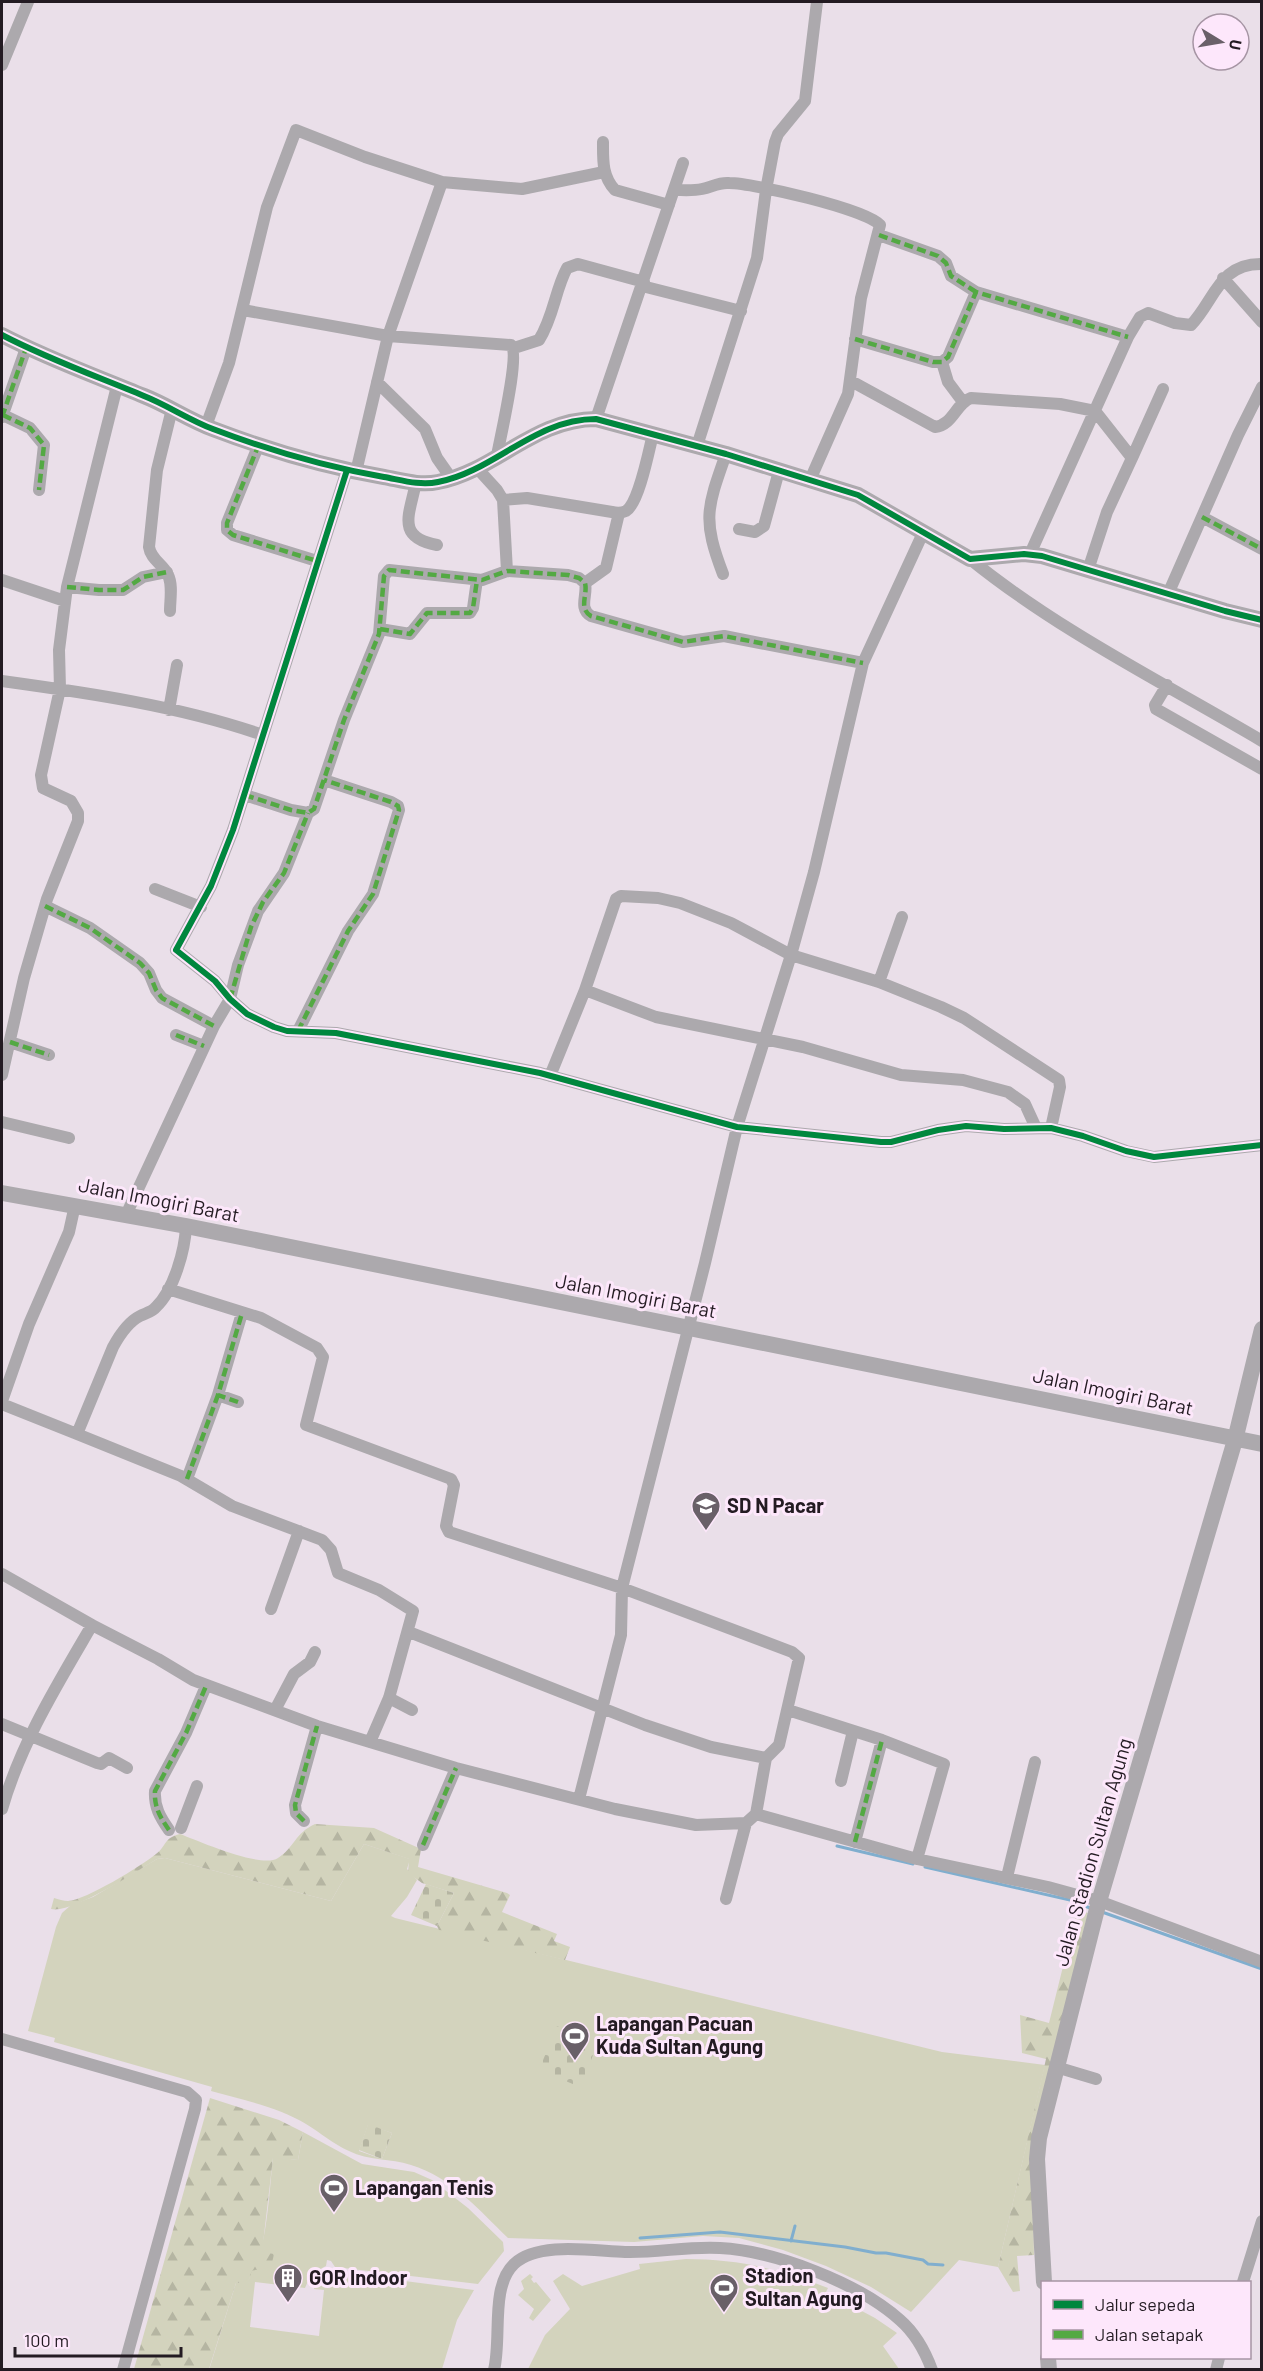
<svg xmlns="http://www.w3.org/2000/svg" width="1263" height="2371" font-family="Barlow,sans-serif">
  <defs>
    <pattern id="forest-firs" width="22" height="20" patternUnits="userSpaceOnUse" patternTransform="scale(1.5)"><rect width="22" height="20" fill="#d3d3bd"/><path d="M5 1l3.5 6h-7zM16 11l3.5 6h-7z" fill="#b5b5a2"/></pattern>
    <pattern id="cemetery-stones" width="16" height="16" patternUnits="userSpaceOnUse" patternTransform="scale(1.5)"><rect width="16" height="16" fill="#d3d3bd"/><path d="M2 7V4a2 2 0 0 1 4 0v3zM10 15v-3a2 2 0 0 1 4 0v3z" fill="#b5b5a2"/></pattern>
  </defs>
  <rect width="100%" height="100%" fill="#eadfe9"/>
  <path fill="#d3d3bd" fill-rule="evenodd" d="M364 1844 410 1859 407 1869 417 1880 407 1897 391 1916 395 1918 942 2052 1045 2065 998 2267 959 2260 911 2312 871 2287 826 2266 783 2250 739 2238 703 2236 634 2242 508 2238C479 2210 451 2177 411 2165 390 2158 369 2161 349 2151 333 2144 321 2133 306 2124 278 2107 243 2100 211 2091L212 2087 54 2042 55 2038 28 2031 56 1927 62 1913 71 1905 93 1897 157 1859 165 1858 331 1901ZM368 2125 392 2133 382 2159 359 2151Z
    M303 2132 362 2164 414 2172 432 2180 468 2208 503 2242 504 2251 478 2284 335 2267 331 2261 327 2260 326 2266 311 2274 305 2288 255 2282 250 2327 319 2336 324 2290 314 2289C315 2279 318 2273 328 2271L474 2290 457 2320 442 2369 209 2370 236 2283 249 2279 250 2272C267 2259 270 2181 273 2157L298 2160Z
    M686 2259C737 2259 781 2269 828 2288L826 2292 875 2318 897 2333 883 2346 899 2369H528L545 2335 570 2309 553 2281 563 2274 582 2286 640 2269 639 2264Z
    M530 2274 533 2277 531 2279 534 2283 536 2282 551 2300 533 2321 529 2318 534 2309 518 2295 524 2289 521 2281Z"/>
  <path fill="url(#forest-firs)" d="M315 1824 374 1828 421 1849 418 1867 507 1893 510 1895 502 1912 557 1934 554 1941 570 1947 565 1960 439 1930 437 1926 454 1893 422 1883 408 1873 409 1859 364 1844 331 1901 165 1858 157 1859C137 1871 72 1914 51 1909L54 1898C58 1899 64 1901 68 1901 86 1900 141 1866 156 1854 167 1846 163 1838 180 1834 199 1841 261 1869 278 1858 294 1848 295 1833 315 1824Z
    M1077 1910 1088 1913 1032 2145 1034 2255 1017 2256 1020 2291 1013 2292 998 2267 1046 2059 1022 2053 1020 2015 1049 2023Z
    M210 2098 279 2120 303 2132 298 2160 273 2158 262 2252 274 2254 272 2263 265 2270C245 2269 255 2272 247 2282L236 2283 209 2369H134Z"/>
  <path fill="url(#cemetery-stones)" d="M426 1884 454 1893 437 1926 411 1915Z
    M557 2026 598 2043 580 2087 539 2070Z
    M368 2124 392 2133 382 2159 359 2150Z"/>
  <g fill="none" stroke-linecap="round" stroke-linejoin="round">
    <path stroke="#80aece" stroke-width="3" d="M837 1846 913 1864
      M925 1867 1070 1900 1090 1908
      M1102 1912 1262 1969
      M640 2238 720 2232 845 2247 876 2253H886L923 2260 928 2264 943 2265
      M791 2241 795 2226"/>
    <path stroke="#aca9ad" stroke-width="12" d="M2 65 28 2
      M603 142C603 160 602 176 615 190L669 205
      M674 190C683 190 693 191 702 189 712 187 719 182 729 183 753 183 866 209 880 225L861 298 848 394 810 480
      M879 235 938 256 946 263 951 276 976 292
      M1223 278 1262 322
      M642 286 741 311
      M243 310 388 336 511 345C520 355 500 438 497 456
      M855 339 933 362H942L948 357 976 292 1128 337
      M514 348 539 340C554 316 555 290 567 268L578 264 644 282
      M942 362 948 382 963 402
      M851 381 935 427C953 425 956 403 971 398L1060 404 1095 411 1132 458 1107 512 1088 570
      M377 382 425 429 437 458 451 478
      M3 415 30 428 44 445 39 490
      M2 417 26 348
      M596 419 683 163
      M206 426 229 363 267 207 296 130 365 157 442 182 522 189 604 172
      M259 444 227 523V530L233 535 317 561
      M697 446 757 258 766 190 775 142 778 134 805 101 817 2
      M1132 458 1163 389
      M476 467 497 490 503 500 507 571
      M347 470 233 830 211 886 176 950 215 981 230 999 247 1014 274 1027 287 1031 336 1033 540 1073 737 1127 881 1142H891L938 1130 966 1126 1004 1129 1051 1128 1083 1136 1126 1151 1154 1157 1262 1145
      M356 472 388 336 442 182
      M416 482C410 514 395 537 437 545
      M503 500 527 498 612 512C617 513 622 513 626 511 639 503 649 450 653 434
      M1202 517 1262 549
      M739 529 755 532 764 526 779 471
      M1030 554 1128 337 1140 317 1148 313 1175 323 1191 325C1215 300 1219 263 1262 264
      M970 559C1059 631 1164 683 1262 741
      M723 574C702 519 707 508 726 454
      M2 580 65 601
      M585 583 606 568 619 513
      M67 587 99 590H123L143 577 167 572
      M1168 594 1238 435 1262 387
      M170 611C170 600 173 585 168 575 163 564 151 560 149 547L157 470 172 409
      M380 629 410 634 427 613H470L473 608 477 580
      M2 681C89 693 179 706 263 735
      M1167 685 1155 705 1156 709 1262 769
      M169 710 177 665
      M245 795 291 810 308 813 314 809 344 720 379 634 384 576 389 570 482 580 507 571 568 575 579 578 585 583C588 595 578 608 591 616L683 642 724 636 863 663
      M155 889 201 907
      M45 906 90 928 140 963 149 973 156 990 162 998 214 1026
      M879 982 902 917
      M585 990 656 1017 803 1047 901 1075 963 1080 1008 1092 1025 1104 1036 1128
      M298 1031 348 931 373 894 399 810 398 806 391 802 324 780
      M176 1035 204 1046
      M10 1042 49 1055
      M2 1075 24 978 47 899 78 821V813L71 801 43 788 41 775 60 689 59 650 67 587 117 386
      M550 1076 585 990 616 899 621 896 658 898 680 903 731 923 791 955 879 982 941 1007 964 1018 1059 1080 1060 1087 1051 1128
      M2 1122 69 1138
      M126 1215 214 1026 230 999 238 965 258 911 284 873 308 813
      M186 1226C185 1250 174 1290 156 1307 152 1312 146 1313 140 1316 128 1322 119 1336 113 1347L77 1434 181 1476 232 1506 322 1540 331 1550 338 1573 379 1590 413 1611 389 1698 370 1742
      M168 1289 261 1318 317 1348 323 1357 306 1425 451 1479 454 1485 446 1526 449 1532 622 1588 792 1652 799 1658 779 1745 766 1758 756 1814
      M2 1401 29 1324 69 1232 75 1205
      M238 1402 218 1395 242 1313
      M2 1404 77 1434
      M187 1479 218 1395
      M2 1574 92 1625 158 1659 193 1680 317 1726 456 1768 615 1809 696 1825 746 1823 756 1814 917 1859 1048 1887 1099 1901 1262 1962
      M271 1609 299 1531
      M409 1632 645 1725 711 1747 766 1758
      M389 1698 412 1710
      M275 1710 294 1674 310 1662 315 1652
      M788 1710 882 1740 944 1764 917 1859
      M2 1724 97 1763 101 1764 109 1758 127 1768
      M841 1781 853 1731
      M579 1799 621 1635 622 1588 705 1263 737 1127 791 955 814 872 863 663 923 533
      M2 1809C21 1743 57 1685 92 1625
      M304 1821 296 1813 295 1805 317 1726
      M181 1828 197 1786
      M169 1830C160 1817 154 1807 155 1791L186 1733 206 1686
      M855 1842 882 1740
      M423 1845 456 1768
      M1007 1877 1035 1762
      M726 1899 746 1823
      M2 2039 187 2092 196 2100 195 2109 123 2370
      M1056 2067 1096 2079
      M1243 2282 1262 2221
      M494 2370C502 2338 490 2287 514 2264 538 2241 594 2251 625 2252 657 2253 688 2246 720 2248 775 2251 859 2283 900 2320 915 2333 925 2351 932 2370
      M1216 2370 1219 2358"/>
    <path stroke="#aca9ad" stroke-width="16" d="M2 335C48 359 96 376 144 396 167 405 189 420 213 429 268 450 326 467 384 477 401 480 420 486 438 482 495 471 534 419 596 419L726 454 858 495 970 559 1024 554 1042 556 1225 611 1262 620
      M2 1193 186 1226 1262 1444
      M1044 2282 1037 2159 1039 2138 1098 1905 1235 1440 1262 1329
      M1048 2358 1049 2370"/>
    <path stroke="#53a943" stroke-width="4.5" stroke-dasharray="9 4.5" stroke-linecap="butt" d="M879 235 938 256 946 263 951 276 976 292
      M855 339 933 362H942L948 357 976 292 1128 337
      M3 415 30 428 44 445 39 490
      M2 417 26 348
      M259 444 227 523V530L233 535 317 561
      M1202 517 1262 549
      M67 587 99 590H123L143 577 167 572
      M380 629 410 634 427 613H470L473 608 477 580
      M245 795 291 810 308 813 314 809 344 720 379 634 384 576 389 570 482 580 507 571 568 575 579 578 585 583C588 595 578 608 591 616L683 642 724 636 863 663
      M45 906 90 928 140 963 149 973 156 990 162 998 214 1026
      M230 999 251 927 263 902 284 873 308 813
      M298 1031 348 931 373 894 399 810 398 806 391 802 324 780
      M176 1035 204 1046
      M10 1042 49 1055
      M238 1402 218 1395 242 1313
      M187 1479 218 1395
      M304 1821 296 1813 295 1805 317 1726
      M169 1830C160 1817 154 1807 155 1791L186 1733 206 1686
      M855 1842 882 1740
      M423 1845 456 1768"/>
    <g stroke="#fde7fb" stroke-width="10">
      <path id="cycleway" d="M2 335C48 359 96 376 144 396 167 405 189 420 213 429 268 450 326 467 384 477 401 480 420 486 438 482 495 471 534 419 596 419L726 454 858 495 970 559 1024 554 1042 556 1225 611 1262 620
        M347 470 233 830 211 886 176 950 215 981 230 999 247 1014 274 1027 287 1031 336 1033 540 1073 737 1127 881 1142H891L938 1130 966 1126 1004 1129 1051 1128 1083 1136 1126 1151 1154 1157 1262 1145"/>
    </g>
    <use href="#cycleway" stroke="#00873e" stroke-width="6"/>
  </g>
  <defs>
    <g id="school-pin" transform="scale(1.5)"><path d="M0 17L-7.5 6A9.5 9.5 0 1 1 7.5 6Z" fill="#696068" stroke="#fde7fb"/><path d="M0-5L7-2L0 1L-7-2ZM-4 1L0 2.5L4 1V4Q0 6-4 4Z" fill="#fff"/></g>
    <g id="stadium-pin" transform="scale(1.5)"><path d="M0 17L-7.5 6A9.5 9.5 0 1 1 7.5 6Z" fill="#696068" stroke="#fde7fb"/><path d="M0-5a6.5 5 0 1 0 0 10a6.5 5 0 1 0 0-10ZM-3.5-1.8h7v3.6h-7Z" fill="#fff"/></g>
    <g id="building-pin" transform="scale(1.5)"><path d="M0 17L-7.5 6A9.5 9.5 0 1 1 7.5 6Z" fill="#696068" stroke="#fde7fb"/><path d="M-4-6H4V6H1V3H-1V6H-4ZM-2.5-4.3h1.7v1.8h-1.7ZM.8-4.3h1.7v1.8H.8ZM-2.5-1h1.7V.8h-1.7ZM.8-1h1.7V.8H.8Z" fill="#fff"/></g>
  </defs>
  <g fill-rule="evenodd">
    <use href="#school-pin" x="706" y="1506"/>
    <use href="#stadium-pin" x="575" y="2036"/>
    <use href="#stadium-pin" x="334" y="2188"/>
    <use href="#building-pin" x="288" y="2278"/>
    <use href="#stadium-pin" x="724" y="2288"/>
  </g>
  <g text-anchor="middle" stroke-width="6" stroke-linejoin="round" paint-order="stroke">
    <g font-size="20" fill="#231b22" stroke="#fde7fb">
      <text transform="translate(159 1200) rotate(11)" y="7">Jalan Imogiri Barat</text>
      <text transform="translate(636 1296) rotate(11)" y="7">Jalan Imogiri Barat</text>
      <text transform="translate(1113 1392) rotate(12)" y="7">Jalan Imogiri Barat</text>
      <text transform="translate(1093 1852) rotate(-74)" y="7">Jalan Stadion Sultan Agung</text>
    </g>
    <g font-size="20" font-weight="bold" fill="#231b22" stroke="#fde7fb" text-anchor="start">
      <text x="727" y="1513">SD N Pacar</text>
      <text x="596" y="2031">Lapangan Pacuan<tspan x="596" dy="23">Kuda Sultan Agung</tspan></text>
      <text x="355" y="2195">Lapangan Tenis</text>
      <text x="745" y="2283">Stadion<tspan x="745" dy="23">Sultan Agung</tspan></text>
      <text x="309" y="2285">GOR Indoor</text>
    </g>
  </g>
  <rect width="1263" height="2371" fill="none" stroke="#231b22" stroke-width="6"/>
  <rect x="1041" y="2281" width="210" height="78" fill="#fde7fb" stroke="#a695a4" stroke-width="1.5"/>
  <rect x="1053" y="2300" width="30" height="9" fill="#00873e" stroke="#a695a4" stroke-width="1.5"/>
  <text x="1095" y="2311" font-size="18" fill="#231b22">Jalur sepeda</text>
  <rect x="1053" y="2330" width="30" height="9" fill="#53a943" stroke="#a695a4" stroke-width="1.5"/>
  <text x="1095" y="2341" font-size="18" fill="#231b22">Jalan setapak</text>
  <g transform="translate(1221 42) rotate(101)"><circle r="28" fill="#fde7fb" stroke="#a695a4" stroke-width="1.5"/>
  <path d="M0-4.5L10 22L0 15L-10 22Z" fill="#696068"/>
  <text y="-9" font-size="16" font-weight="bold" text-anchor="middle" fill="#231b22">U</text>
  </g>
  <path d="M15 2347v9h166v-9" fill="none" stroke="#231b22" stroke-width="3"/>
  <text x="24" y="2347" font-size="18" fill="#231b22" stroke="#fde7fb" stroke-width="4.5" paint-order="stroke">100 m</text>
</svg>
